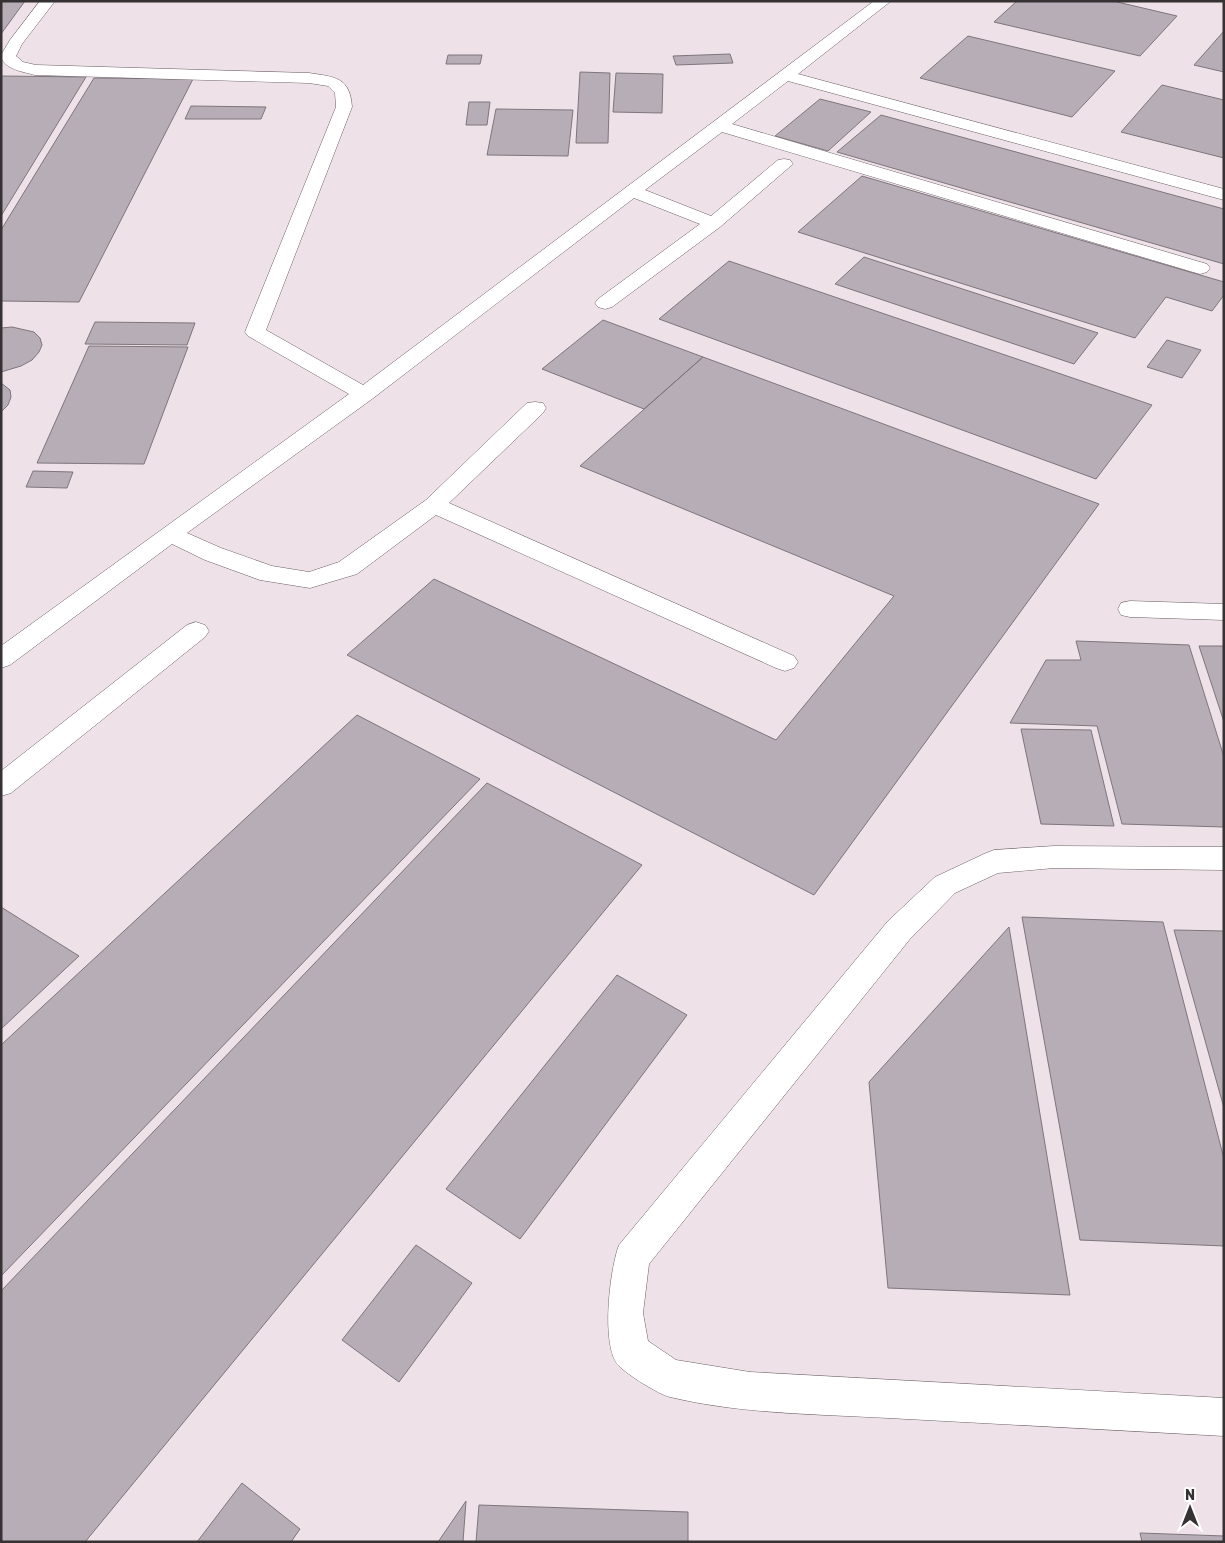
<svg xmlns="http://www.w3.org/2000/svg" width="1225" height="1543" font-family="Rubik,sans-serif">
  <rect width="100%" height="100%" fill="#eee1e7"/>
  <path fill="#b6adb6" stroke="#7e757d" d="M1 1H25L1 34Z
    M1017 1H1113L1177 16 1140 56 994 22Z
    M1224 31V72L1194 65Z
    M968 36 1115 71 1072 117 920 78Z
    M730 54 733 63 676 65 673 56Z
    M448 55H482L480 64H446Z
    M580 72 610 73 608 143H576Z
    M616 73 663 74 662 113 613 112Z
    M1 76 86 77 1 216Z
    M94 78 193 79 79 302 1 301V230Z
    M1162 85 1224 100V158L1121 132Z
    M820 99 871 112 828 151 775 136Z
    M469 102H490L487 125H466Z
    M191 106 266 107 261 119H185Z
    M496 109 573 110 568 156 487 155Z
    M881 115 1224 209V264L837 152Z
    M862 176 1224 282V295L1212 311 1166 297 1135 338 798 232Z
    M864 257 1098 333 1074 364 835 284Z
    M729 261 1152 405 1096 479 659 319Z
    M603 320 703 357 644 409 542 369Z
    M95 322 195 323 187 345 85 344Z
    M12 327 34 332 40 338 42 345 39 352 32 360 21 366 1 372V328Z
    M1167 340 1201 350 1182 378 1147 367Z
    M89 346 188 347 144 464 37 463Z
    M703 357 1099 504 814 895 347 655 434 579 776 740 894 596 580 466Z
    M1 383 10 390 11 397 8 405 1 412Z
    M33 471 73 472 67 488 26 487Z
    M1076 641 1189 645 1224 757V827L1122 824 1097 726 1010 723 1046 660H1081Z
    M1199 646H1224V722Z
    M357 715 480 779 1 1276V1045Z
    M1021 729 1091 730 1114 826 1041 824Z
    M487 783 642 865 85 1542H1V1291Z
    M1 907 79 956 1 1029Z
    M1022 917 1163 922 1224 1159V1246L1080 1240Z
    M1009 927 1070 1295 888 1288 869 1082Z
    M1174 930 1224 931V1108Z
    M617 975 687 1015 520 1239 446 1189Z
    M416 1245 472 1283 399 1382 342 1340Z
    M242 1483 300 1529 291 1542H197Z
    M466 1501 463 1542H438Z
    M479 1505 688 1512V1542H476Z
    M1140 1533 1224 1536V1542H1142Z"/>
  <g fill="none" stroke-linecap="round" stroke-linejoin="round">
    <g stroke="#6a5f64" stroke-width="1">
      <path id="minor" d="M40 1H55L22 44 16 56 23 62 36 65 309 73C335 77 350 77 352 107L266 330 363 385 874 1H891L798 74 1224 189V200L788 81 732 124 1207 264 1210 268 1207 272 1200 274 1193 272 722 132 645 190 711 216 778 160 784 159 790 160 793 164 720 227 612 307 605 309 598 307 595 303 598 299 700 224 634 198 372 399 187 533 221 548 272 566 309 572 339 562 426 500 527 403 535 402 543 403 546 408 543 413 449 503 794 656 798 662 794 668 785 671 776 668 436 515 357 574 310 588 260 580 205 560 172 544 10 665 1 668V646L349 394 248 336 245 332 336 107 335 93 328 86 309 83 35 75C24 72 2 69 1 55L10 40Z
        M1130 601 1224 604V620L1130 617 1121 615 1118 609 1121 603Z
        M196 622 205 625 209 631 205 637 11 793 1 796V771L187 625Z
        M1054 846 1224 847V870L1054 868 998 873 955 893 910 939 649 1264 643 1313 648 1341 676 1360 750 1372 1224 1398V1436C1112 1430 1000 1424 888 1418 816 1414 741 1414 670 1397 658 1394 628 1375 619 1366 600 1347 610 1268 619 1245L888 921 935 877 984 854 994 850Z"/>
    </g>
    <use href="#minor" fill="#fff" fill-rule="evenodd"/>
  </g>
  <rect width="1225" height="1543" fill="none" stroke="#363133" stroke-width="5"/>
  <g transform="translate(1190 1508)" stroke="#ffffff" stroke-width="4" paint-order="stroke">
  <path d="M0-4L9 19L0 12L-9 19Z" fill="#363133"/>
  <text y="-8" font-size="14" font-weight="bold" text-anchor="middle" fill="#363133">N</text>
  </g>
</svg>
